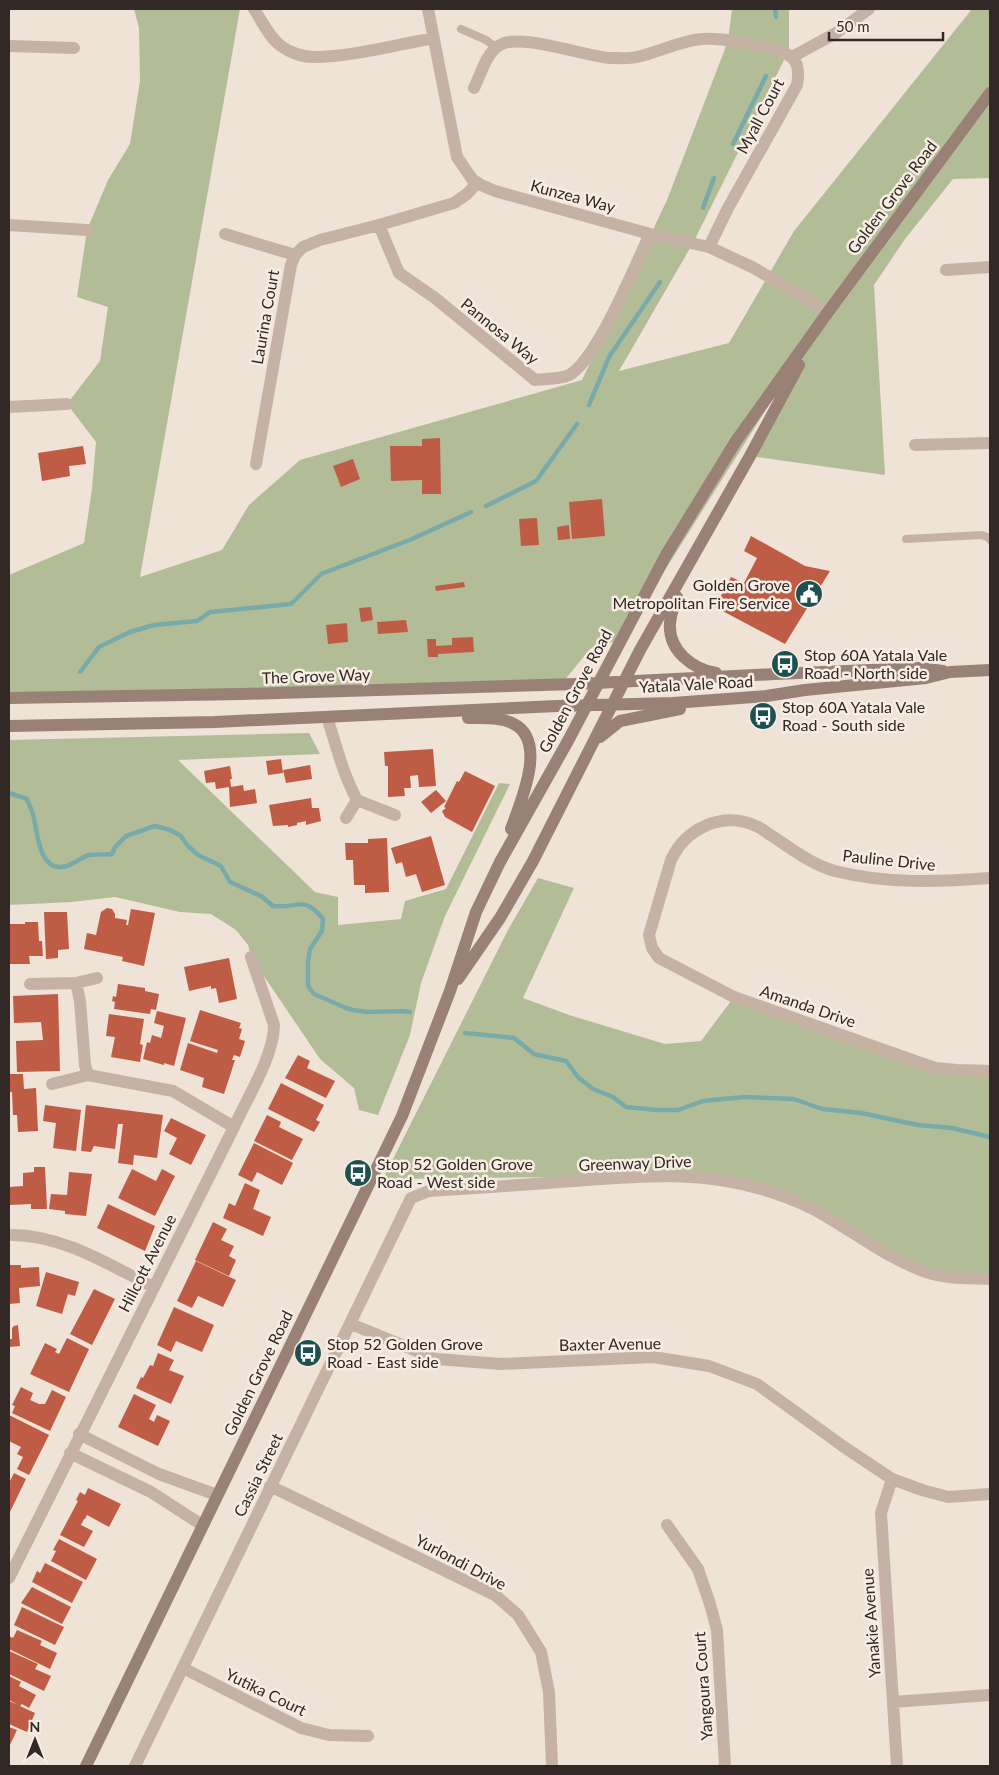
<svg xmlns="http://www.w3.org/2000/svg" width="999" height="1775" font-family="Lato,sans-serif">
  <rect width="100%" height="100%" fill="#efe2d7"/>
  <path fill="#b2bd98" d="M134 9H240L140 577 222 550 249 505 300 460 582 380 667 200 728 41 732 9H789V50L693 243 619 371 729 343 794 231 972 9H990V178L953 179 905 239 874 285 885 475 750 456 816 330 621 640 591 648 563 682 9 698V575L84 543 92 489 96 442 67 404 100 361 108 307 77 297 87 230 108 180 130 144 140 81 139 28Z
    M309 733 320 754 178 760 315 892 338 897V925L401 919 405 901 446 889 499 783 510 784 445 916 421 983 410 1035 378 1115 359 1110 354 1088 320 1059 251 957 248 945 236 930 211 914 180 912 115 897 72 902 9 905V740Z
    M538 878 574 888 523 998 569 1015 665 1044 701 1041 734 997 924 1065 990 1070V1276L928 1273 768 1191 646 1176 383 1179 508 930Z"/>
  <g fill="none" stroke-linecap="round" stroke-linejoin="round">
    <path stroke="#78aaa9" stroke-width="4.5" d="M775 9 776 17
      M733 144 766 76
      M703 208 714 178
      M589 405 609 357 660 282
      M486 506 536 481 577 424
      M80 672 99 647 130 632 154 625 197 621 210 612 291 604 321 574 412 539 471 512
      M9 793 27 799C29 804 31 809 33 814 37 828 38 869 61 867 71 867 79 858 89 855 96 854 105 855 112 854L115 847 126 836 155 826 170 830 181 836 187 845 198 855 221 866 230 882 261 896 273 906C298 909 303 894 323 919L322 931 310 949 308 961V986L314 994 346 1008 353 1010 367 1012 404 1011 410 1012
      M465 1033 514 1038 534 1054 566 1061 578 1077 593 1089 613 1097 626 1107 658 1110H678L703 1101 744 1097 794 1099 822 1109 861 1113 918 1125 952 1128 990 1137"/>
  </g>
  <path fill="#bf5c45" d="M440 438 441 494H422V480L391 481 390 446H422V439Z
    M83 446 86 464 69 466 70 476 42 481 38 453Z
    M353 459 360 479 341 487 333 466Z
    M602 499 605 536 572 539 569 502Z
    M537 518 539 545 521 546 519 519Z
    M569 525 570 539 558 540 557 527Z
    M751 536 805 566 830 571 785 644 715 607 731 577 744 583 757 558 744 551Z
    M464 582 465 587 436 591 435 586Z
    M371 607 373 620 361 622 359 608Z
    M406 620 408 632 378 634 377 622Z
    M347 623 348 642 328 644 326 625Z
    M473 637 474 652 438 654V657H428L427 639H436V646L452 645V638Z
    M433 749 436 786 419 787 418 775 410 776 411 788H404L405 796 388 797V766H385L384 752Z
    M281 759 283 773 268 775 266 761Z
    M310 765 312 779 286 783 283 770Z
    M230 766 232 779H230L231 787 243 785 244 791 255 789 257 803 230 807 229 787 216 789 215 782 206 783 204 771Z
    M465 771 495 786 472 832 445 817 442 811 446 808 444 807 457 781 459 782Z
    M436 790 446 801 431 813 421 802Z
    M311 798 312 808H319L321 821 306 825V821L297 823V825L288 827V825L273 826 269 805Z
    M431 836 445 885 422 892 416 874 406 877 402 862 396 864 391 848Z
    M387 838 389 892 365 893V885H354L353 860H346L345 843H368V839Z
    M107 908 112 909 115 914V918L127 920 126 925H128L131 909 155 913 144 966 122 961 123 957 84 949 87 933 96 935 101 912Z
    M44 912H67L69 949 58 950V958L46 959Z
    M25 922H38L39 941H42L43 956H29L30 964H9V924H25Z
    M229 958 237 999 219 1003 216 988 211 989V986L189 991 184 967Z
    M118 984 145 988V991L159 994 156 1010 151 1009 150 1014 114 1009 115 1002 112 1001 113 996 116 997Z
    M58 994 60 1071 17 1072 16 1041 43 1040 41 1022 14 1023 13 996Z
    M200 1010 241 1023 239 1028 242 1029 239 1039 245 1041 240 1057 234 1055 232 1060H235L224 1094 202 1087 204 1078 180 1070 188 1043 217 1053 218 1050 190 1041Z
    M157 1011 186 1018 174 1066 164 1063V1065L143 1059 147 1042 150 1043 152 1035 161 1038 164 1026 154 1023Z
    M109 1014 144 1019 140 1044 143 1045 140 1062 111 1057 115 1037 106 1036Z
    M298 1055 310 1061 307 1068 335 1081 326 1098 285 1078Z
    M9 1074H23L24 1089 36 1088 38 1131 18 1132 17 1115H13L12 1092H9Z
    M281 1083 324 1105 316 1120 320 1122 314 1132 268 1109Z
    M45 1105 81 1110 76 1151 53 1148 56 1123 43 1121Z
    M86 1105 163 1115 157 1158 134 1155 133 1165 118 1163 123 1124H118L115 1149 94 1146 91 1152 81 1151Z
    M267 1115 281 1122 279 1127 303 1139 292 1160 254 1141Z
    M171 1118 206 1135 191 1165 169 1154 177 1138 164 1131Z
    M254 1143 293 1163 282 1185 257 1172 252 1182 238 1175Z
    M34 1167H45L47 1209H31V1204L9 1205V1187L23 1186V1173L34 1172Z
    M132 1169 156 1181 162 1169 175 1176 155 1216 118 1198Z
    M69 1172 92 1174 86 1216 65 1214V1211L49 1209 51 1194 67 1195Z
    M245 1183 260 1190 253 1209 271 1217 263 1236 223 1218 229 1203 235 1206Z
    M108 1204 155 1226 145 1251 97 1228Z
    M213 1222 227 1229 221 1240 234 1246 229 1256 236 1260 229 1276 195 1260Z
    M196 1261 236 1280 223 1307 198 1296 192 1308 177 1301Z
    M9 1265H21V1268L39 1267 40 1286 19 1288 20 1303 9 1304Z
    M46 1272 79 1282 75 1296 68 1294 62 1314 36 1306Z
    M94 1289 115 1299 92 1345 70 1334Z
    M174 1307 214 1325 202 1352 176 1341 171 1352 157 1345Z
    M18 1325 20 1346 9 1347V1339H12V1328L14 1326Z
    M67 1338 89 1349 69 1392 30 1374 45 1343 57 1349 55 1352 59 1354Z
    M158 1353 174 1360 169 1370 184 1376 171 1404 136 1388 141 1377 143 1378 150 1365 153 1366Z
    M21 1387 33 1393 30 1400 39 1404H45L52 1390 66 1397 50 1431 12 1413 15 1406 12 1405Z
    M134 1394 156 1405 149 1419 154 1422 157 1415 170 1421 158 1446 118 1427Z
    M9 1415 49 1435 29 1475 17 1469 23 1457 17 1454 21 1447 9 1441Z
    M14 1473 26 1479 9 1514V1483Z
    M88 1488 121 1504 109 1527 87 1515 85 1519H84L81 1525 93 1531 84 1547 60 1535 78 1501 76 1500 80 1492 85 1495Z
    M59 1539 97 1559 86 1580 51 1561 56 1551 53 1550Z
    M45 1563 83 1582 72 1603 32 1582 37 1571 40 1573Z
    M32 1587 71 1607 62 1624 21 1603Z
    M22 1607 64 1627 55 1645 14 1625Z
    M17 1630 42 1641 40 1645 57 1653 50 1669 9 1649V1636L13 1638Z
    M9 1651 38 1664 35 1669 51 1676 44 1691 9 1674Z
    M9 1676 21 1682 19 1686 36 1695 29 1708 22 1704 20 1706 35 1713 27 1732 9 1724V1701L19 1705 9 1700Z
    M9 1727 17 1730 9 1747Z"/>
  <g fill="none" stroke-linecap="round" stroke-linejoin="round">
    <path stroke="#c6b2a4" stroke-width="8" d="M461 29 486 40 495 47
      M906 539 982 535 989 538 990 540"/>
    <path stroke="#c6b2a4" stroke-width="12" d="M254 9C262 21 269 37 281 46 289 52 302 57 313 57 351 57 396 45 434 38
      M428 9 457 157 472 179 481 185 495 191 650 234 709 247 754 268 828 312
      M9 46 74 48
      M792 57 836 33 869 9
      M474 88C481 74 487 50 502 44 523 34 584 56 610 58 618 58 629 59 637 57 659 52 679 41 702 39 724 37 752 45 774 49 795 55 801 63 797 85L728 208 709 247
      M9 225 87 230
      M379 225 399 273 435 298 535 380C543 379 562 379 569 375 597 360 635 265 650 234
      M225 234 295 255
      M946 270 990 267
      M9 407 67 404
      M915 445 990 443
      M256 464 291 265 295 255 303 247 320 240 379 225 454 203 467 194 477 183
      M327 717C336 745 343 774 357 800L395 815
      M346 818 357 800
      M990 878C939 882 886 884 835 871 812 865 792 849 772 836 767 833 762 828 756 826 722 811 686 828 671 860L649 935 652 948 659 958 734 997 935 1068 957 1070 990 1071
      M76 983 97 978
      M30 984 76 983 80 1001 85 1065 88 1075 173 1091 234 1127
      M52 1084 88 1075
      M9 1235C61 1234 108 1264 153 1287
      M351 1324 436 1359 501 1364 653 1357 709 1366 757 1384 844 1447 892 1479 922 1490 948 1497 990 1494
      M79 1434 159 1474 217 1495
      M70 1453 151 1492 202 1525
      M892 1479 881 1513 897 1766
      M270 1486 495 1595 518 1615 541 1652 549 1692 552 1766
      M667 1525 698 1569 710 1604 717 1630 725 1766
      M9 1578 234 1127C247 1098 274 1056 274 1025L251 957
      M183 1668 301 1728 329 1735 368 1736
      M893 1702 990 1695
      M135 1766 411 1198 429 1191C477 1188 525 1185 573 1181 641 1176 702 1170 768 1191 787 1197 807 1205 824 1215 858 1235 889 1259 926 1272 946 1279 969 1278 990 1279"/>
    <path stroke="#998176" stroke-width="12" d="M677 597C674 605 671 614 670 623 668 651 693 669 716 673
      M9 698 242 694 576 684 775 674 920 668 943 671
      M468 718C483 718 501 717 514 724 548 742 520 803 511 829
      M9 726 215 722 557 706 673 703 766 696 805 690 926 678 950 672 990 670
      M600 737 620 721 680 709
      M458 979 500 918 533 861 640 650 750 456 799 365
      M86 1766 402 1116 450 991 476 912 500 862 569 739 666 555 736 441 828 312 990 93"/>
  </g>
  <defs>
    <g id="civic-disc" transform="scale(1.4375)"><circle r="9.5" fill="#1e5050" stroke="#f7ede3"/><path d="M-.6-6.5H3V-4.5H.6V-3L4-1V1h2V6H-6V1h2V-1L-.6-3ZM-1.2 2.5V6h2.4V2.5Z" fill="#fff"/></g>
    <g id="bus-disc" transform="scale(1.4375)"><circle r="9.5" fill="#1e5050" stroke="#f7ede3"/><path d="M-5-6H5V4H4V6H2V4H-2V6H-4V4H-5ZM-3.5-4V0h7V-4ZM-3.5 1.2v1.5H-2V1.2ZM2 1.2v1.5H3.5V1.2Z" fill="#fff"/></g>
  </defs>
  <g fill-rule="evenodd">
    <use href="#civic-disc" x="809" y="594"/>
    <use href="#bus-disc" x="785" y="664"/>
    <use href="#bus-disc" x="763" y="716"/>
    <use href="#bus-disc" x="358" y="1173"/>
    <use href="#bus-disc" x="308" y="1353"/>
  </g>
  <g text-anchor="middle" stroke-width="5" stroke-linejoin="round" paint-order="stroke">
    <g font-size="16" fill="#322825" stroke="#f7ede3">
      <text transform="translate(760 116) rotate(-62)" y="6">Myall Court</text>
      <text transform="translate(573 196) rotate(15)" y="6">Kunzea Way</text>
      <text transform="translate(892 197) rotate(-53)" y="6">Golden Grove Road</text>
      <text transform="translate(265 317) rotate(-80)" y="6">Laurina Court</text>
      <text transform="translate(500 331) rotate(39)" y="6">Pannosa Way</text>
      <text transform="translate(316 676) rotate(-2)" y="6">The Grove Way</text>
      <text transform="translate(696 684) rotate(-3)" y="6">Yatala Vale Road</text>
      <text transform="translate(575 691) rotate(-62)" y="6">Golden Grove Road</text>
      <text transform="translate(889 860) rotate(6)" y="6">Pauline Drive</text>
      <text transform="translate(808 1006) rotate(19)" y="6">Amanda Drive</text>
      <text transform="translate(635 1163) rotate(-2)" y="6">Greenway Drive</text>
      <text transform="translate(147 1263) rotate(-63)" y="6">Hillcott Avenue</text>
      <text transform="translate(610 1344) rotate(-1)" y="6">Baxter Avenue</text>
      <text transform="translate(258 1373) rotate(-64)" y="6">Golden Grove Road</text>
      <text transform="translate(258 1475) rotate(-64)" y="6">Cassia Street</text>
      <text transform="translate(461 1562) rotate(28)" y="6">Yurlondi Drive</text>
      <text transform="translate(871 1623) rotate(-94)" y="6">Yanakie Avenue</text>
      <text transform="translate(703 1686) rotate(-94)" y="6">Yangoura Court</text>
      <text transform="translate(266 1692) rotate(26)" y="6">Yutika Court</text>
    </g>
    <g font-size="16" fill="#322825" stroke="#f7ede3" text-anchor="start">
      <text x="790" y="591" text-anchor="end">Golden Grove<tspan x="790" dy="18">Metropolitan Fire Service</tspan></text>
      <text x="804" y="661">Stop 60A Yatala Vale<tspan x="804" dy="18">Road - North side</tspan></text>
      <text x="782" y="713">Stop 60A Yatala Vale<tspan x="782" dy="18">Road - South side</tspan></text>
      <text x="377" y="1170">Stop 52 Golden Grove<tspan x="377" dy="18">Road - West side</tspan></text>
      <text x="327" y="1350">Stop 52 Golden Grove<tspan x="327" dy="18">Road - East side</tspan></text>
    </g>
  </g>
  <rect width="999" height="1775" fill="none" stroke="#322825" stroke-width="20"/>
  <g transform="translate(35 1740)" stroke="#f7ede3" stroke-width="4" paint-order="stroke">
  <path d="M0-4L9 19L0 12L-9 19Z" fill="#322825"/>
  <text y="-8" font-size="14" font-weight="bold" text-anchor="middle" fill="#322825">N</text>
  </g>
  <path d="M829 32v8h114v-8" fill="none" stroke="#322825" stroke-width="2.5"/>
  <text x="836" y="32" font-size="15" fill="#322825" stroke="#f7ede3" stroke-width="4" paint-order="stroke">50 m</text>
</svg>
